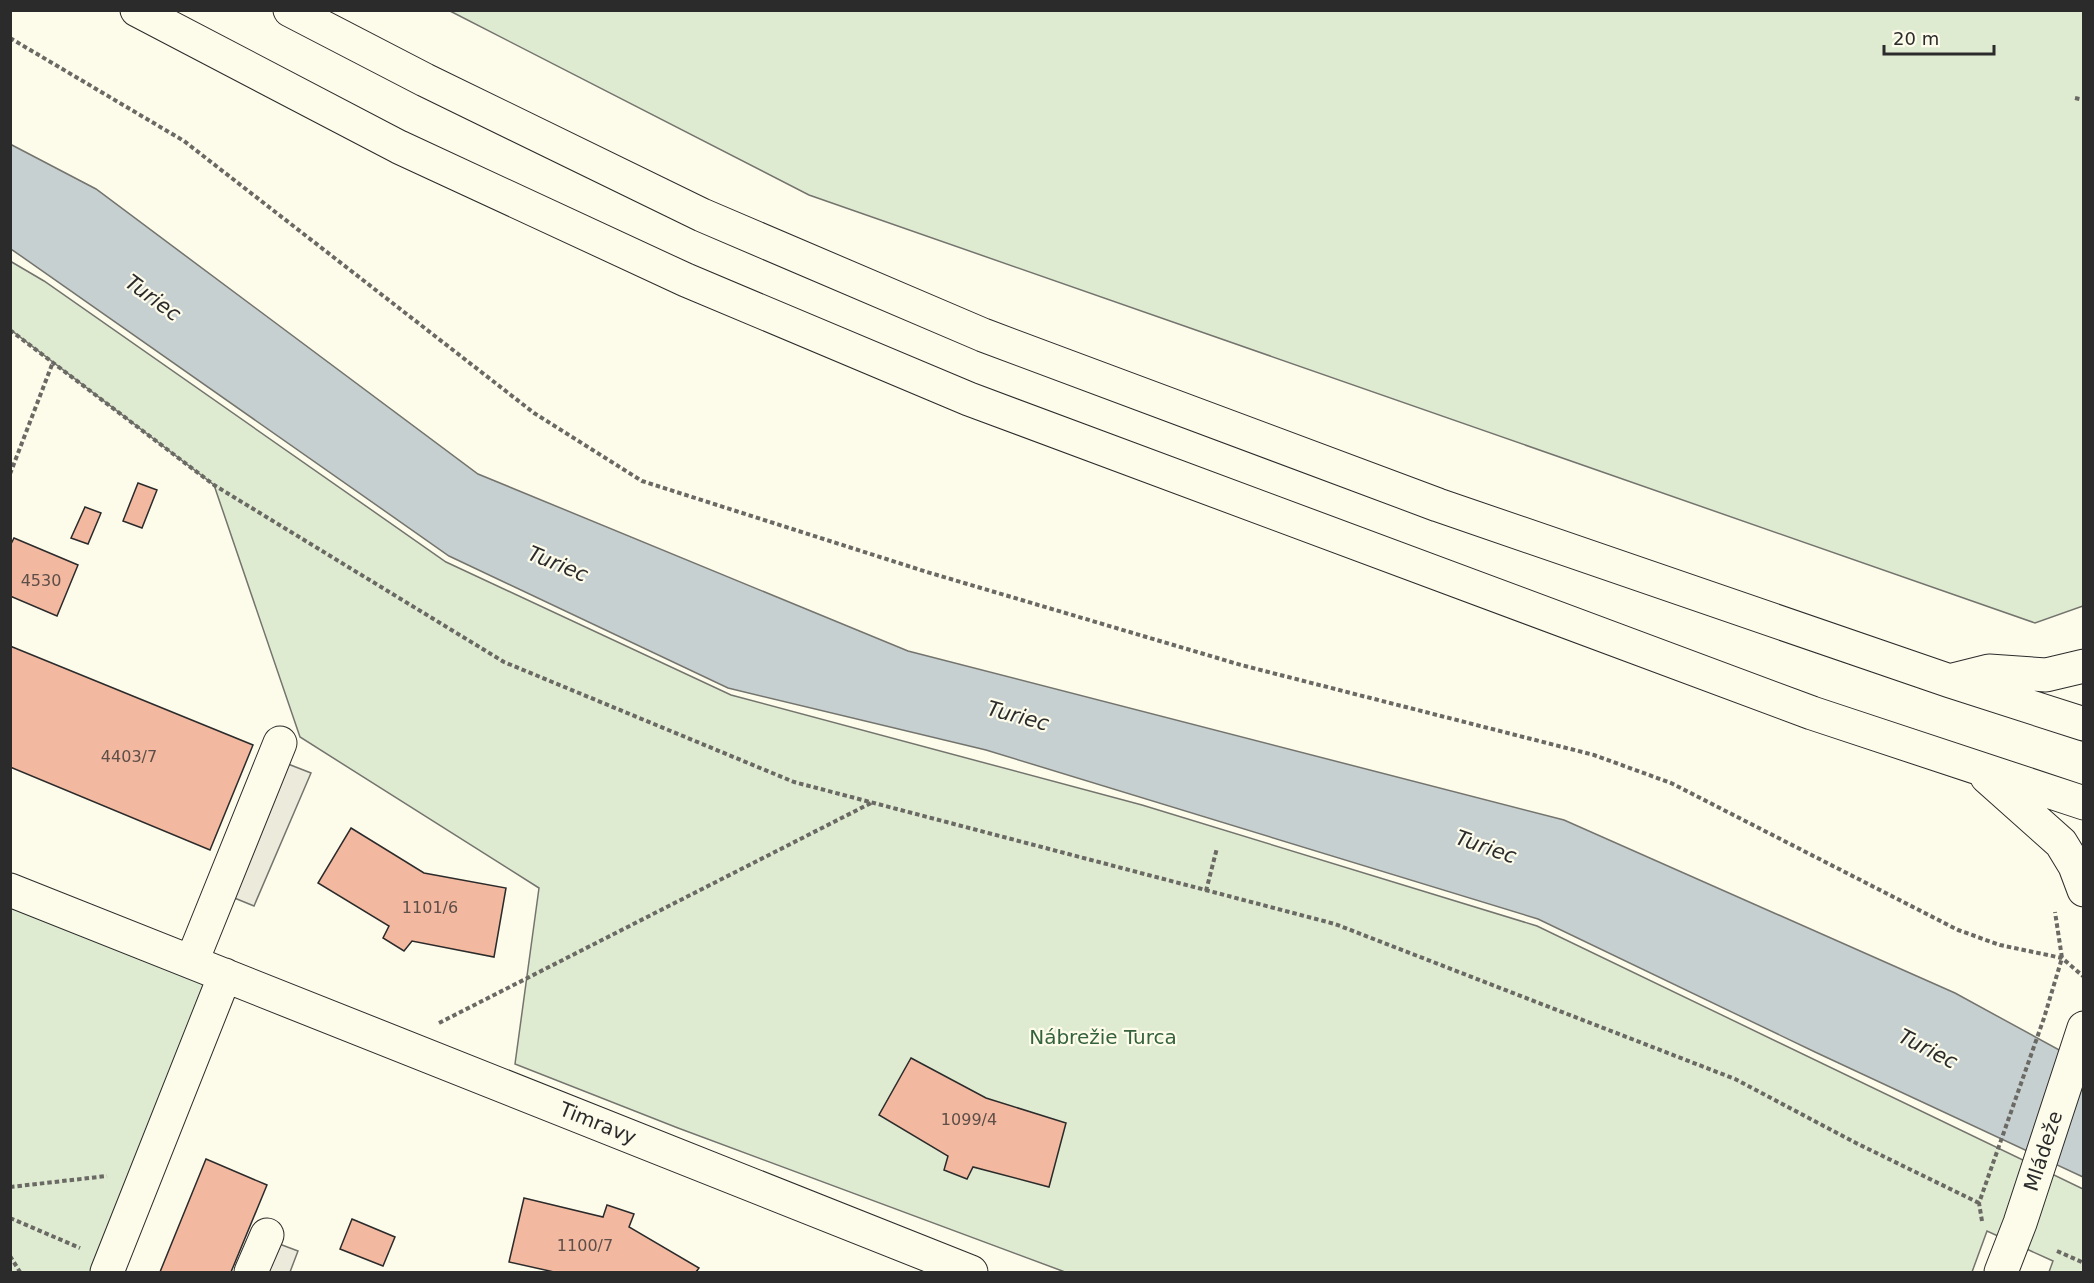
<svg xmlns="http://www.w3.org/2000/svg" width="2094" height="1283" font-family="'DejaVu Sans',sans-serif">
  <rect width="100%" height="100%" fill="#fdfbea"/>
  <path fill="#deebd1" stroke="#74746e" stroke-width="1.5" d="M450 11H2083V606L2035 623 809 195Z
    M10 261 44 281 446 562 731 695 1142 805 1537 926 2083 1189V1272H2049L2053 1261 1987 1231 1972 1272H1065L678 1128 515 1064 539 888 300 737 214 485 11 330Z
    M10 890 225 975 107 1272H11Z"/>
  <path fill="#eceadb" stroke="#74746e" stroke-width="1.5" d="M288 764 311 773 254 906 232 897Z
    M274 1242 298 1251 290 1272H261Z"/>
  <path fill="#c7d0d0" stroke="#74746e" stroke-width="1.5" d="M10 144 96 189 478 474 908 651 1564 820 1955 993 2083 1063V1177L1815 1052 1538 919 986 750 728 688 449 556 11 249Z"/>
  <path fill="#f2b8a0" stroke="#2b2b2b" stroke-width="1.5" d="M138 483 157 490 142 528 123 521Z
    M85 507 101 513 88 544 71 538Z
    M14 538 78 565 57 616 10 596V546Z
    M10 646 253 745 210 850 10 767Z
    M351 828 424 873 506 888 494 957 412 941 404 951 383 938 389 926 318 883Z
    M911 1058 986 1098 1066 1123 1049 1187 973 1167 967 1179 944 1170 948 1156 879 1115Z
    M206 1159 267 1185 231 1272H160Z
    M524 1198 603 1217 607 1205 634 1214 629 1227 699 1268 696 1272H554L509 1262Z
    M352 1219 395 1237 383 1266 340 1249Z"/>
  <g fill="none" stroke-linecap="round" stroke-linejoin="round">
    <g stroke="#2b2b2b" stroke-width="35">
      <path id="minor" d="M10 890 971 1272
        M192 961 280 743
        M107 1272 225 975
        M251 1272 267 1235
        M2001 1272 2020 1223 2084 1028"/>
    </g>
    <g stroke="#2b2b2b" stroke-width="35">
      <path id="major" d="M137 10 399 147 686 280 969 399 1812 713 2084 803
        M290 10 425 80 702 215 983 335 1438 505 1950 681 2084 724
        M1953 680 1989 671 2046 675 2084 666
        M1987 777 2061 843 2075 866 2084 890"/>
    </g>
    <path stroke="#6a6964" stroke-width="4" stroke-dasharray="4.5 3" stroke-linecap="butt" d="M10 38 184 141 534 413 642 481 927 572 1241 665 1594 755 1671 783 1958 930 2000 945 2062 958 2084 977
      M2075 98 2084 100
      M10 330 214 485 504 662 794 782 1335 924 1735 1079 1856 1143 1979 1203
      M10 474 53 362
      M1206 891 1217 848
      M439 1023 871 803
      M10 1187 107 1176
      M10 1218 80 1248
      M1982 1221 1979 1203 2044 1018 2062 958 2055 912
      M2057 1251 2084 1263
      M10 1256 20 1272"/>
    <use href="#minor" stroke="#fdfbea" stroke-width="33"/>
    <use href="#major" stroke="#fdfbea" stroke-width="33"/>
  </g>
  <g text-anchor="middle" stroke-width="4.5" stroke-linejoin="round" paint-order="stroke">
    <g font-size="16" fill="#5d4e48">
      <text x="41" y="586">4530</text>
      <text x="129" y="762">4403/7</text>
      <text x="430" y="913">1101/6</text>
      <text x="969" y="1125">1099/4</text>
      <text x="585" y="1251">1100/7</text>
    </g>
    <g font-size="20" fill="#34623c" stroke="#fdfbea">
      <text x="1103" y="1044">Nábrežie Turca</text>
    </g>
    <g font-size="20" fill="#2b2b2b" stroke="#fdfbea">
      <text transform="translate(598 1123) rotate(22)" y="7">Timravy</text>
      <text transform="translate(2043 1151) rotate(-72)" y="7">Mládeže</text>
    </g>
    <g font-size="21" font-style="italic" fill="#2b2b2b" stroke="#fdfbea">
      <text transform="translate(153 298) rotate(36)" y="7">Turiec</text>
      <text transform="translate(558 564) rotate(22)" y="7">Turiec</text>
      <text transform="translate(1018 716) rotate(15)" y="7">Turiec</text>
      <text transform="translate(1486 847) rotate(19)" y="7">Turiec</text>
      <text transform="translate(1928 1049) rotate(27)" y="7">Turiec</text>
    </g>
  </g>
  <rect width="2094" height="1283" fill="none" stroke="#2b2b2b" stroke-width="24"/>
  <path d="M1884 45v9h110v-9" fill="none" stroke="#2b2b2b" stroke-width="3"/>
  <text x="1893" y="45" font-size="18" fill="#2b2b2b" stroke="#fdfbea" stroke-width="4.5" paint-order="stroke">20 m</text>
</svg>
